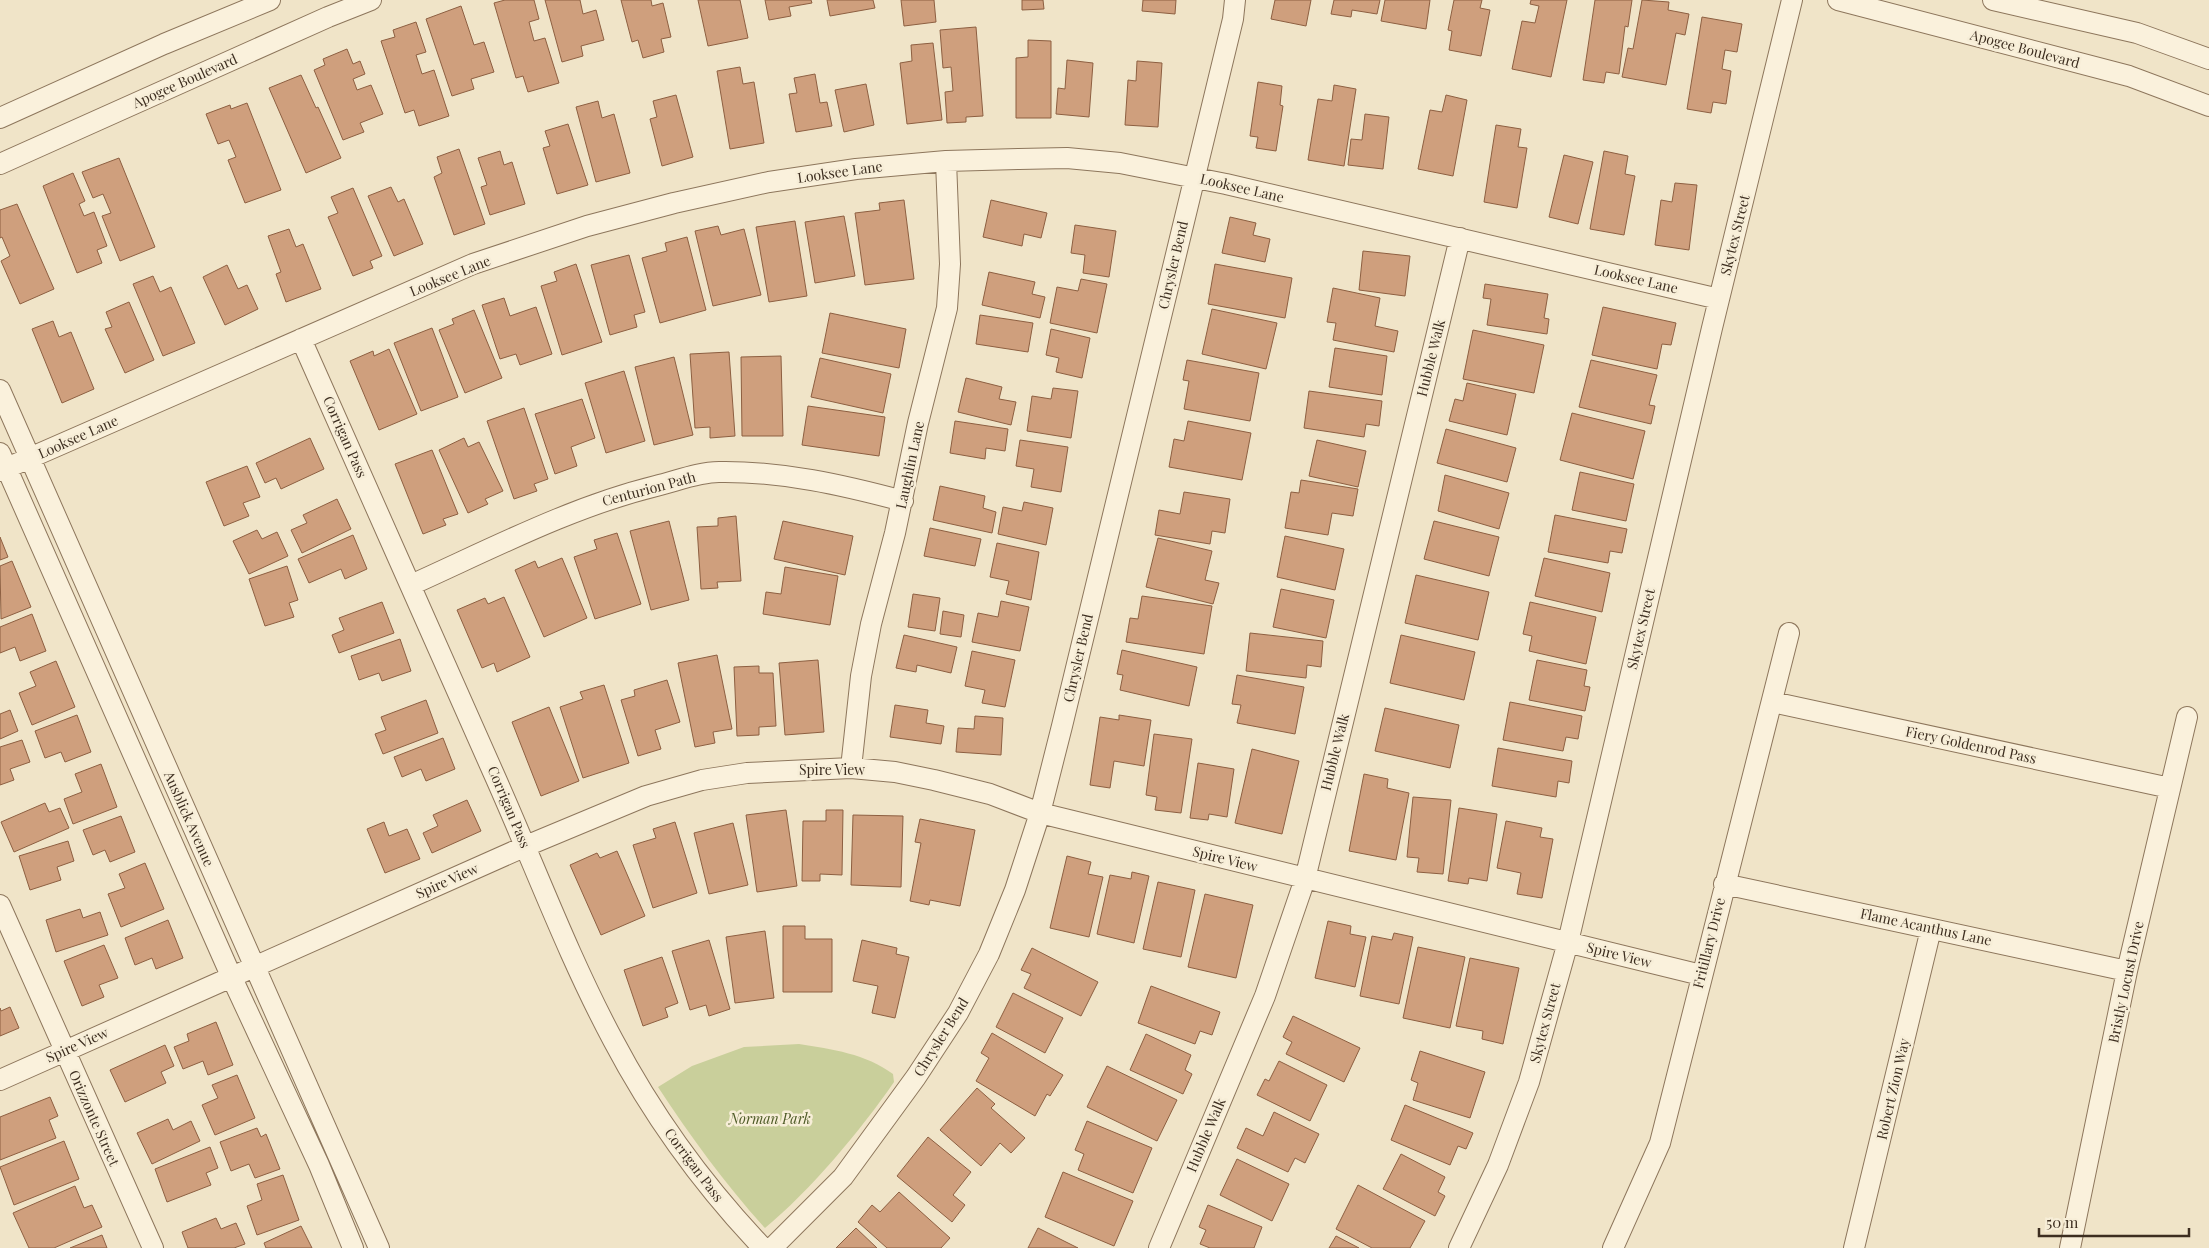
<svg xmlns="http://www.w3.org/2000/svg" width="2209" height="1248" font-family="'Playfair Display',serif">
  <rect width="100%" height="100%" fill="#f0e4c8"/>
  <path fill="#c9cf9b" d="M799 1044C832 1049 866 1054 893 1074L894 1082C861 1130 810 1191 765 1228 725 1184 691 1137 658 1087L692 1066 744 1047Z"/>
  <path fill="#cf9f7d" stroke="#8d5f41" d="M505 0H534L539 19 529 22 534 41 545 38 559 83 528 92 523 76 516 78 494 3Z
    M545 0H580L583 14 596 10 604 40 581 46 583 56 562 62Z
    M621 0H651L652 6 663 3 671 37 661 39 664 52 643 58 638 40 632 42Z
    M698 0H740L748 38 708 46Z
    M765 0H811L812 3 789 7 791 16 769 20Z
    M827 0H873L875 8 830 16Z
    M901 0H934L936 22 904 26Z
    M1022 0H1043L1044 9 1022 10Z
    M1143 0H1176L1175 14 1142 11Z
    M1275 0H1311L1306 26 1271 19Z
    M1334 0H1380L1377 14 1352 10 1351 17 1331 14Z
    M1385 0H1430L1426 29 1381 21Z
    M1454 0H1482L1480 8 1490 10 1481 56 1449 50 1452 31 1448 30Z
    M1531 0H1567L1551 77 1512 69 1522 21 1535 23 1539 6 1530 4Z
    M1595 0H1632L1628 27 1625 26 1619 74 1606 72 1604 83 1583 80Z
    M1642 0 1669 2 1668 10 1689 14 1685 35 1676 33 1666 85 1622 77 1628 48 1633 49Z
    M461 6 474 45 484 42 494 72 471 79 474 89 452 96 426 19Z
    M1702 17 1742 24 1737 52 1725 50 1722 69 1731 71 1726 104 1713 102 1711 113 1687 109Z
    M416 22 426 52 416 55 422 74 434 70 449 116 419 126 414 110 405 113 381 41 395 37 393 30Z
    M976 27 983 116 966 117V122L947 123 945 92 953 91 951 67 943 68 940 30Z
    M1028 40 1051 41V118H1016V58L1028 57Z
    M933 43 942 120 907 124 900 63 912 61 911 45Z
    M347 49 353 64 360 61 365 74 353 79 357 90 371 85 383 114 360 123 364 132 343 140 314 70 325 65 323 59Z
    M1067 60 1093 63 1089 117 1056 114 1058 88 1065 89Z
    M1137 61 1162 63 1158 127 1125 125 1128 80 1136 81Z
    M740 67 743 84 754 82 764 143 730 149 717 71Z
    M815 74 820 103 827 102 832 126 796 132 789 94 797 93 794 78Z
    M301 75 316 108 318 107 341 158 306 173 269 88Z
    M1258 82 1282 86 1280 105 1283 106 1276 151 1256 148 1258 137 1250 136Z
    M866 84 874 125 844 132 835 90Z
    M1334 85 1356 89 1344 166 1308 160 1318 99 1332 101Z
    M676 95 693 157 662 166 650 119 657 117 653 101Z
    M1446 95 1467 100 1453 176 1418 169 1430 110 1442 112Z
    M598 101 602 118 614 114 630 173 596 182 576 107Z
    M247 103 281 190 245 203 228 160 236 157 229 140 218 144 206 114 230 105 231 109Z
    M1365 114 1389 117 1383 169 1348 165 1351 139 1362 140Z
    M568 124 588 185 557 194 543 148 550 146 545 131Z
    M1496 125 1521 129 1518 147 1527 148 1517 208 1484 202Z
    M459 149 485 224 454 235 434 177 442 173 437 157Z
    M500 151 504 165 512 162 525 204 490 215 481 187 487 185 478 158Z
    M1604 151 1628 156 1625 174 1635 176 1624 235 1590 229Z
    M1564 155 1593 162 1578 224 1549 217Z
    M119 158 155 247 120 261 102 216 111 213 103 194 93 198 82 172Z
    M73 173 85 201 79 204 84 216 94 212 107 246 97 250 102 263 77 273 43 186Z
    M1675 183 1697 185 1689 250 1655 245 1661 200 1672 202Z
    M391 187 398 202 404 199 423 244 394 256 368 196Z
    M353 188 382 256 370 261 373 268 353 276 328 217 338 213 331 197Z
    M904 200 914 279 865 285 855 213 880 210 879 203Z
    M991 200 1047 213 1041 238 1024 234 1022 246 983 237Z
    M17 204 54 289 20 304 1 261 10 256 2 237 0 238V210Z
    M844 216 855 276 815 283 805 222Z
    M1230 217 1256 223 1253 235 1270 239 1265 262 1222 253Z
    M795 221 807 296 769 302 756 227Z
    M1075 225 1116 231 1109 277 1083 273 1085 255 1071 253Z
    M718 226 721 235 744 229 761 295 713 306 695 231Z
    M289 229 296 247 303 244 321 289 286 302 276 274 281 272 268 236Z
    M687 237 706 310 660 323 642 258 667 251 665 243Z
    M1363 251 1410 256 1405 296 1359 290Z
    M629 255 645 312 634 315 637 327 610 335 591 265Z
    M576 264 602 342 562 355 541 286 557 281 554 272Z
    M1215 264 1292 278 1285 318 1208 304Z
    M227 265 238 289 247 285 258 309 225 325 203 277Z
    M989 272 1035 282 1032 294 1045 297 1040 318 982 305Z
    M153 276 160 292 171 287 195 343 163 356 133 284Z
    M1081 279 1107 284 1097 333 1050 323 1057 287 1078 291Z
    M1485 284 1548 294 1544 318 1549 319 1547 334 1487 325 1491 299 1483 298Z
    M1333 288 1380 298 1375 326 1398 331 1394 352 1333 340 1336 323 1327 322Z
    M504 298 510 316 536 307 552 354 520 365 516 354 500 359 482 305Z
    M129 302 154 360 125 373 105 329 112 327 106 312Z
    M1603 307 1676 323 1671 345 1662 344 1657 369 1592 355Z
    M1212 309 1277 323 1266 369 1202 354Z
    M474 310 502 378 465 393 439 330 454 324 452 319Z
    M830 313 906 329 899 368 822 353Z
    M980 315 1033 323 1028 352 976 344Z
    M53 321 59 337 71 332 94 389 62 403 32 329Z
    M432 328 458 397 421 411 394 343Z
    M1051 329 1090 338 1082 378 1056 372 1059 358 1046 355Z
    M1473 330 1544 345 1534 393 1463 379Z
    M1335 348 1387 356 1382 395 1329 387Z
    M389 349 417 414 379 430 350 361 373 351 374 356Z
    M729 352 735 436 710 438V427L695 428 690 354Z
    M781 356 783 436H742L741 357Z
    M674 357 693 435 654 445 635 367Z
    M820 358 891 374 883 413 811 397Z
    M1187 360 1259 373 1250 421 1184 409 1189 381 1183 380Z
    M1591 360 1657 375 1649 405 1655 406 1651 424 1579 407Z
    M624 371 645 441 606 453 585 383Z
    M966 378 1002 387 999 399 1016 402 1011 425 958 412Z
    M1467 383 1516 394 1507 435 1449 421 1455 399 1463 401Z
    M1053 388 1078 391 1071 438 1027 431 1032 396 1051 399Z
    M1309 391 1382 401 1379 426 1366 424 1364 437 1304 428Z
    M582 399 595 438 571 447 577 466 555 474 535 414Z
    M808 406 885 417 879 456 802 445Z
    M524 408 548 479 534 484 537 491 514 499 487 421Z
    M1572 413 1645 431 1633 479 1560 460Z
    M955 421 1008 429 1005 451 986 448 985 459 950 453Z
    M1188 421 1251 433 1242 480 1169 467 1174 439 1184 441Z
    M1446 429 1516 448 1507 482 1437 463Z
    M310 438 324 469 281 489 276 478 265 483 256 463Z
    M464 438 468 447 479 442 503 491 485 499 488 504 468 513 439 450Z
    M1020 440 1068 447 1061 492 1031 487 1034 469 1016 466Z
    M1317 440 1366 451 1358 487 1309 476Z
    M432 450 458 514 443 519 446 525 423 534 395 464Z
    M247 466 260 497 243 503 249 516 224 526 206 482Z
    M1580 472 1634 484 1626 521 1572 510Z
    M1445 475 1509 493 1499 529 1438 511Z
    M1301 480 1358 489 1353 516 1332 513 1328 535 1285 528 1291 492 1299 493Z
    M940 486 985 496 983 508 996 512 992 533 933 520Z
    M1184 492 1230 499 1225 533 1212 531 1210 544 1155 535 1159 510 1180 514Z
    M337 499 351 529 302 553 291 530 307 523 303 515Z
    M1024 502 1053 508 1046 545 998 534 1003 507 1022 511Z
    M1555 515 1627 529 1622 553 1610 551 1608 563 1548 552Z
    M736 516 741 581 717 582 718 588 701 589 697 527 718 526V518Z
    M669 521 689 600 651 610 630 531Z
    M783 521 853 536 845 575 774 559Z
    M1434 521 1499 537 1489 576 1424 559Z
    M930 528 981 539 975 566 924 556Z
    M257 530 262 539 277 532 288 556 249 574 233 541Z
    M617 533 641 604 595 619 574 557 597 549 594 540Z
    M353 535 367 569 345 579 341 569 309 583 298 559Z
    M1285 536 1344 549 1335 590 1277 577Z
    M0 537 8 557 0 560Z
    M1158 538 1212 551 1205 580 1219 583 1213 604 1146 587Z
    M997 543 1039 552 1031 600 1006 594 1009 581 990 577Z
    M562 558 587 618 544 637 515 570 535 561 538 568Z
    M1544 558 1610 573 1602 612 1535 596Z
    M12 561 31 607 1 619 0 566Z
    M287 566 298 600 289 603 294 617 265 626 249 579Z
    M785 567 838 576 830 625 763 614 766 592 781 594Z
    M1416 575 1489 592 1478 640 1405 623Z
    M1281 589 1334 600 1326 638 1273 627Z
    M913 594 940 598 935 631 908 627Z
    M1142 596 1212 606 1204 654 1126 642 1130 618 1138 619Z
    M504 597 530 657 497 672 494 663 482 668 457 610 485 598 488 604Z
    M1001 601 1029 607 1020 651 972 642 978 613 998 617Z
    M382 602 394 633 339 653 332 635 344 630 339 618Z
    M1530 602 1596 617 1586 664 1529 651 1532 636 1523 634Z
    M943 611 964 615 961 637 940 634Z
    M32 614 46 651 20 661 15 647 0 653V627Z
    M1250 633 1323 641 1321 667 1307 665 1306 678 1246 671Z
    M904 635 957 647 951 673 917 665 916 672 896 668Z
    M1401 635 1475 652 1464 700 1390 683Z
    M400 639 411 671 382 681 379 673 359 680 351 656Z
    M1122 650 1197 667 1189 706 1120 690 1123 675 1117 674Z
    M972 651 1015 660 1005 707 982 703 985 690 965 686Z
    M717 655 732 729 713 732 715 743 695 747 678 663Z
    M818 660 824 732 785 735 779 663Z
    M1537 660 1587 670 1584 686 1590 687 1585 711 1529 700Z
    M56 661 75 707 32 725 19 693 36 686 30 672Z
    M759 666V673H773L776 726 759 727V735L737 736 734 667Z
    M1237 675 1304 687 1295 734 1237 723 1241 705 1232 704Z
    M667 680 680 722 655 730 661 749 638 756 621 700 635 696 634 690Z
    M604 685 629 763 583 778 560 707 583 699 580 692Z
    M426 700 438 733 383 754 375 734 386 730 381 717Z
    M1510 702 1582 716 1578 739 1566 737 1563 751 1503 740Z
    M895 705 928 710 926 723 944 726 941 744 890 737Z
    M549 707 579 781 541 796 512 722Z
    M1385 708 1459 725 1450 768 1375 751Z
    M10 710 18 731 0 739V714Z
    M77 715 91 752 65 762 61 752 45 758 35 731Z
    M1119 715 1151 720 1144 766 1114 761 1110 788 1090 785 1100 717 1119 720Z
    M975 716 1003 718 1001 755 956 752 958 728 974 729Z
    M1154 734 1192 739 1181 813 1155 810 1157 797 1146 795Z
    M443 738 455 769 426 781 421 769 402 777 394 757Z
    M22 740 30 762 10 769 14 780 0 785V747Z
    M1498 748 1572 761 1569 783 1558 781 1556 797 1492 786Z
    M1252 749 1299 761 1282 834 1235 823Z
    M1198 763 1234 769 1227 817 1209 814 1208 820 1190 818Z
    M101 764 117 807 73 824 64 799 82 792 75 774Z
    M1364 774 1388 779 1387 788 1409 793 1396 860 1349 851Z
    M1413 797 1451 800 1443 874 1417 872 1419 858 1407 857Z
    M467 800 481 831 432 853 423 833 438 826 433 815Z
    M45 803 49 812 60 808 69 828 14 852 1 822Z
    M1459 808 1497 814 1487 881 1469 878 1468 884 1448 881Z
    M786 810 797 886 757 892 746 815Z
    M826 810H843L842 875 820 874V881H802L803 821H826Z
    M853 815 903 816 901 887 851 885Z
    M121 816 135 852 110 862 105 850 93 855 83 830Z
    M920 819 975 830 960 906 930 900 929 905 910 901 921 843 915 842Z
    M1506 821 1542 828 1540 837 1553 839 1542 898 1517 894 1521 873 1497 868Z
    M384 822 389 836 407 829 420 859 385 873 367 829Z
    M675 822 697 893 653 908 633 845 656 838 653 829Z
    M733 823 748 885 709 894 694 833Z
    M68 841 74 861 57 867 61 880 30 890 19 856Z
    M617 851 645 916 601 935 570 865 597 853 600 858Z
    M1067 856 1091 862 1088 874 1103 877 1089 937 1050 928Z
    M145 863 164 909 121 927 108 894 125 888 119 874Z
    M1132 872 1149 876 1134 943 1097 934 1110 875 1131 879Z
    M1158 882 1195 890 1181 957 1143 949Z
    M1205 894 1253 905 1236 978 1188 967Z
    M80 909 83 918 100 912 108 935 56 952 46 920Z
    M168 920 183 958 156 969 152 958 135 965 125 938Z
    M1328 921 1351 926 1350 934 1366 937 1355 987 1315 978Z
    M783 926H805V939H832V992H783Z
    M765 931 774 998 735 1003 726 937Z
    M1394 933 1413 937 1399 1004 1360 996 1372 936 1392 940Z
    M709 940 730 1009 709 1016 706 1005 690 1010 672 951Z
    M862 940 897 948 896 954 909 957 895 1018 872 1013 878 986 853 981Z
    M104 945 118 978 99 985 104 997 82 1006 64 961Z
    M1418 947 1465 957 1450 1028 1403 1018Z
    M1032 948 1098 982 1081 1016 1024 988 1031 974 1021 970Z
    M662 957 678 1003 665 1008 668 1017 643 1026 624 970Z
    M1470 958 1519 968 1503 1044 1482 1039 1483 1031 1456 1026Z
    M1151 986 1220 1012 1212 1035 1200 1031 1195 1044 1138 1023Z
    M1013 993 1063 1018 1045 1053 996 1027Z
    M10 1007 19 1028 0 1036V1008L1 1011Z
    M1293 1016 1360 1048 1344 1082 1286 1054 1292 1042 1283 1037Z
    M216 1022 233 1065 208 1075 203 1061 183 1069 174 1047 189 1041 187 1034Z
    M992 1033 1063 1075 1050 1096 1047 1094 1035 1116 976 1081 989 1058 981 1053Z
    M1146 1034 1191 1055 1185 1070 1192 1074 1183 1094 1130 1070Z
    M165 1045 174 1066 161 1072 166 1083 125 1102 110 1070Z
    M1420 1051 1485 1072 1470 1118 1413 1100 1418 1083 1411 1080Z
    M1279 1061 1327 1085 1310 1121 1257 1095 1265 1079 1269 1081Z
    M1107 1066 1177 1100 1157 1141 1087 1107Z
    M237 1075 255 1118 215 1135 202 1105 218 1098 212 1085Z
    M977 1088 995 1104 991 1108 1025 1138 1011 1153 1000 1143 981 1166 940 1130Z
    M50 1097 58 1116 49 1120 56 1138 0 1160V1117Z
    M1405 1105 1473 1133 1466 1149 1458 1146 1450 1165 1391 1140Z
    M1274 1112 1319 1134 1305 1163 1295 1158 1288 1172 1237 1148 1246 1128 1263 1136Z
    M168 1119 173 1130 191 1121 200 1141 152 1164 137 1133Z
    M1087 1121 1152 1148 1133 1193 1078 1170 1084 1154 1075 1150Z
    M257 1128 261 1137 266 1134 280 1169 255 1178 249 1164 231 1171 220 1142Z
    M928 1137 971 1172 953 1195 965 1205 952 1222 897 1176Z
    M64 1141 79 1179 14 1205 0 1167Z
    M210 1147 218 1168 206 1173 211 1185 167 1202 155 1169Z
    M1401 1154 1445 1177 1438 1192 1445 1196 1435 1216 1383 1189Z
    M1237 1159 1289 1184 1272 1221 1220 1195Z
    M1063 1172 1133 1201 1114 1246 1045 1217Z
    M283 1175 299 1220 257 1235 247 1206 262 1200 257 1184Z
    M1358 1185 1425 1221 1410 1248H1372L1336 1229Z
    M75 1186 84 1208 92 1205 102 1227 54 1248H29L13 1213Z
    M899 1192 950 1238 941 1248H887L858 1222 872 1205 880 1212Z
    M1208 1205 1262 1227 1254 1248H1210L1200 1244 1206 1230 1199 1227Z
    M216 1218 221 1229 236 1223 245 1244 234 1248H188L182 1232Z
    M301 1226 312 1248H266L264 1243Z
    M856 1228 877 1248H836Z
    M1038 1228 1078 1248H1028Z
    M102 1235 107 1248H70Z
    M1336 1236 1359 1248H1329Z"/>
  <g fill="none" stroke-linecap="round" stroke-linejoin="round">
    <g stroke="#8d765c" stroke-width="22">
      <path id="minor" d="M1838 0 2129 76 2209 106
        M1993 0 2137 33 2209 59
        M0 118 164 44 270 0
        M0 164 328 17 371 0
        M301 339C364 484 430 627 493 772 533 861 567 954 613 1040 653 1116 704 1186 763 1248
        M0 390 379 1248
        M0 453 232 978 319 1165 353 1248
        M0 471 473 264 587 226 674 203 769 182 856 169 946 161 1019 159 1067 158 1120 163 1226 184 1719 299
        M411 585C491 549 571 507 656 486 677 481 698 472 719 472 782 471 843 485 903 501
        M1772 702 2170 788
        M851 768 861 676 871 624 895 533 918 423 947 308 950 264 946 161
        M1724 884 2127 971
        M0 905 153 1248
        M0 1080 526 846 646 796 702 780 747 773 851 768 895 772 934 780 990 794 1040 813 1701 975
        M772 1248 843 1177 916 1077 958 1013 989 954 1015 890 1040 813 1062 726 1233 19 1235 0
        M1159 1248 1265 996 1305 879 1460 238
        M1459 1248 1498 1165 1529 1082 1568 942 1712 328 1792 0
        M1613 1248 1660 1143 1789 633
        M1854 1248 1931 929
        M2070 1248 2127 971 2187 717"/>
    </g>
    <use href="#minor" stroke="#faf1dc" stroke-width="20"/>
  </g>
  <g text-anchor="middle" stroke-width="5" stroke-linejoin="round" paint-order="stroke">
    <g font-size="14" fill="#3d2e20" stroke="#f7eed8">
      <text transform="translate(2025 49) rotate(15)" y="5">Apogee Boulevard</text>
      <text transform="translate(185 81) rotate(-24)" y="5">Apogee Boulevard</text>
      <text transform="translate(840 172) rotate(-8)" y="5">Looksee Lane</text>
      <text transform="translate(1242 188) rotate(13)" y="5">Looksee Lane</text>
      <text transform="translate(1735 235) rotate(-76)" y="5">Skytex Street</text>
      <text transform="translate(1173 265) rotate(-77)" y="5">Chrysler Bend</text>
      <text transform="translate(450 276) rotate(-22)" y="5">Looksee Lane</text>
      <text transform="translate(1636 279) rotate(13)" y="5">Looksee Lane</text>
      <text transform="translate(1431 358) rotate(-76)" y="5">Hubble Walk</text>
      <text transform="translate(78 437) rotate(-24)" y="5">Looksee Lane</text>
      <text transform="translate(345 437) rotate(66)" y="5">Corrigan Pass</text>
      <text transform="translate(910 465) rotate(-78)" y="5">Laughlin Lane</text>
      <text transform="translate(649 489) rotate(-15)" y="5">Centurion Path</text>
      <text transform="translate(1641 629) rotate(-77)" y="5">Skytex Street</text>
      <text transform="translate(1078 658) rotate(-77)" y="5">Chrysler Bend</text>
      <text transform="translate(1971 745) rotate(12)" y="5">Fiery Goldenrod Pass</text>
      <text transform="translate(1335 752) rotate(-76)" y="5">Hubble Walk</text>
      <text x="832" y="775">Spire View</text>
      <text transform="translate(509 807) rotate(67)" y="5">Corrigan Pass</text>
      <text transform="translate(189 819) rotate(66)" y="5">Ausblick Avenue</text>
      <text transform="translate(1225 859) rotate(14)" y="5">Spire View</text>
      <text transform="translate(447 881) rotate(-24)" y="5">Spire View</text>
      <text transform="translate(1926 927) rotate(12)" y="5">Flame Acanthus Lane</text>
      <text transform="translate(1709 943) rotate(-76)" y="5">Fritillary Drive</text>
      <text transform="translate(1619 955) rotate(14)" y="5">Spire View</text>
      <text transform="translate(2126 982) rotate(-78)" y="5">Bristly Locust Drive</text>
      <text transform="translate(1545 1023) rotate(-75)" y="5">Skytex Street</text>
      <text transform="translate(941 1037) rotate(-58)" y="5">Chrysler Bend</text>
      <text transform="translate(77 1045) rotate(-24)" y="5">Spire View</text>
      <text transform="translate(1893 1089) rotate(-77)" y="5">Robert Zion Way</text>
      <text transform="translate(94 1118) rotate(66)" y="5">Orizzonte Street</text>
      <text transform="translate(1206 1135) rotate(-67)" y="5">Hubble Walk</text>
      <text transform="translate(694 1165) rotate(53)" y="5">Corrigan Pass</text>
    </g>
    <g font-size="14" font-style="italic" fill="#4d5a26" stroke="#f7eed8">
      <text x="770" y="1124">Norman Park</text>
    </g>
  </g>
  <path d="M2039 1228v8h150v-8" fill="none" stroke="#3d2e20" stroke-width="2.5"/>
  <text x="2046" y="1228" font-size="15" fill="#3d2e20" stroke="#f7eed8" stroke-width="4" paint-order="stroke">50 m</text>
</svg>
